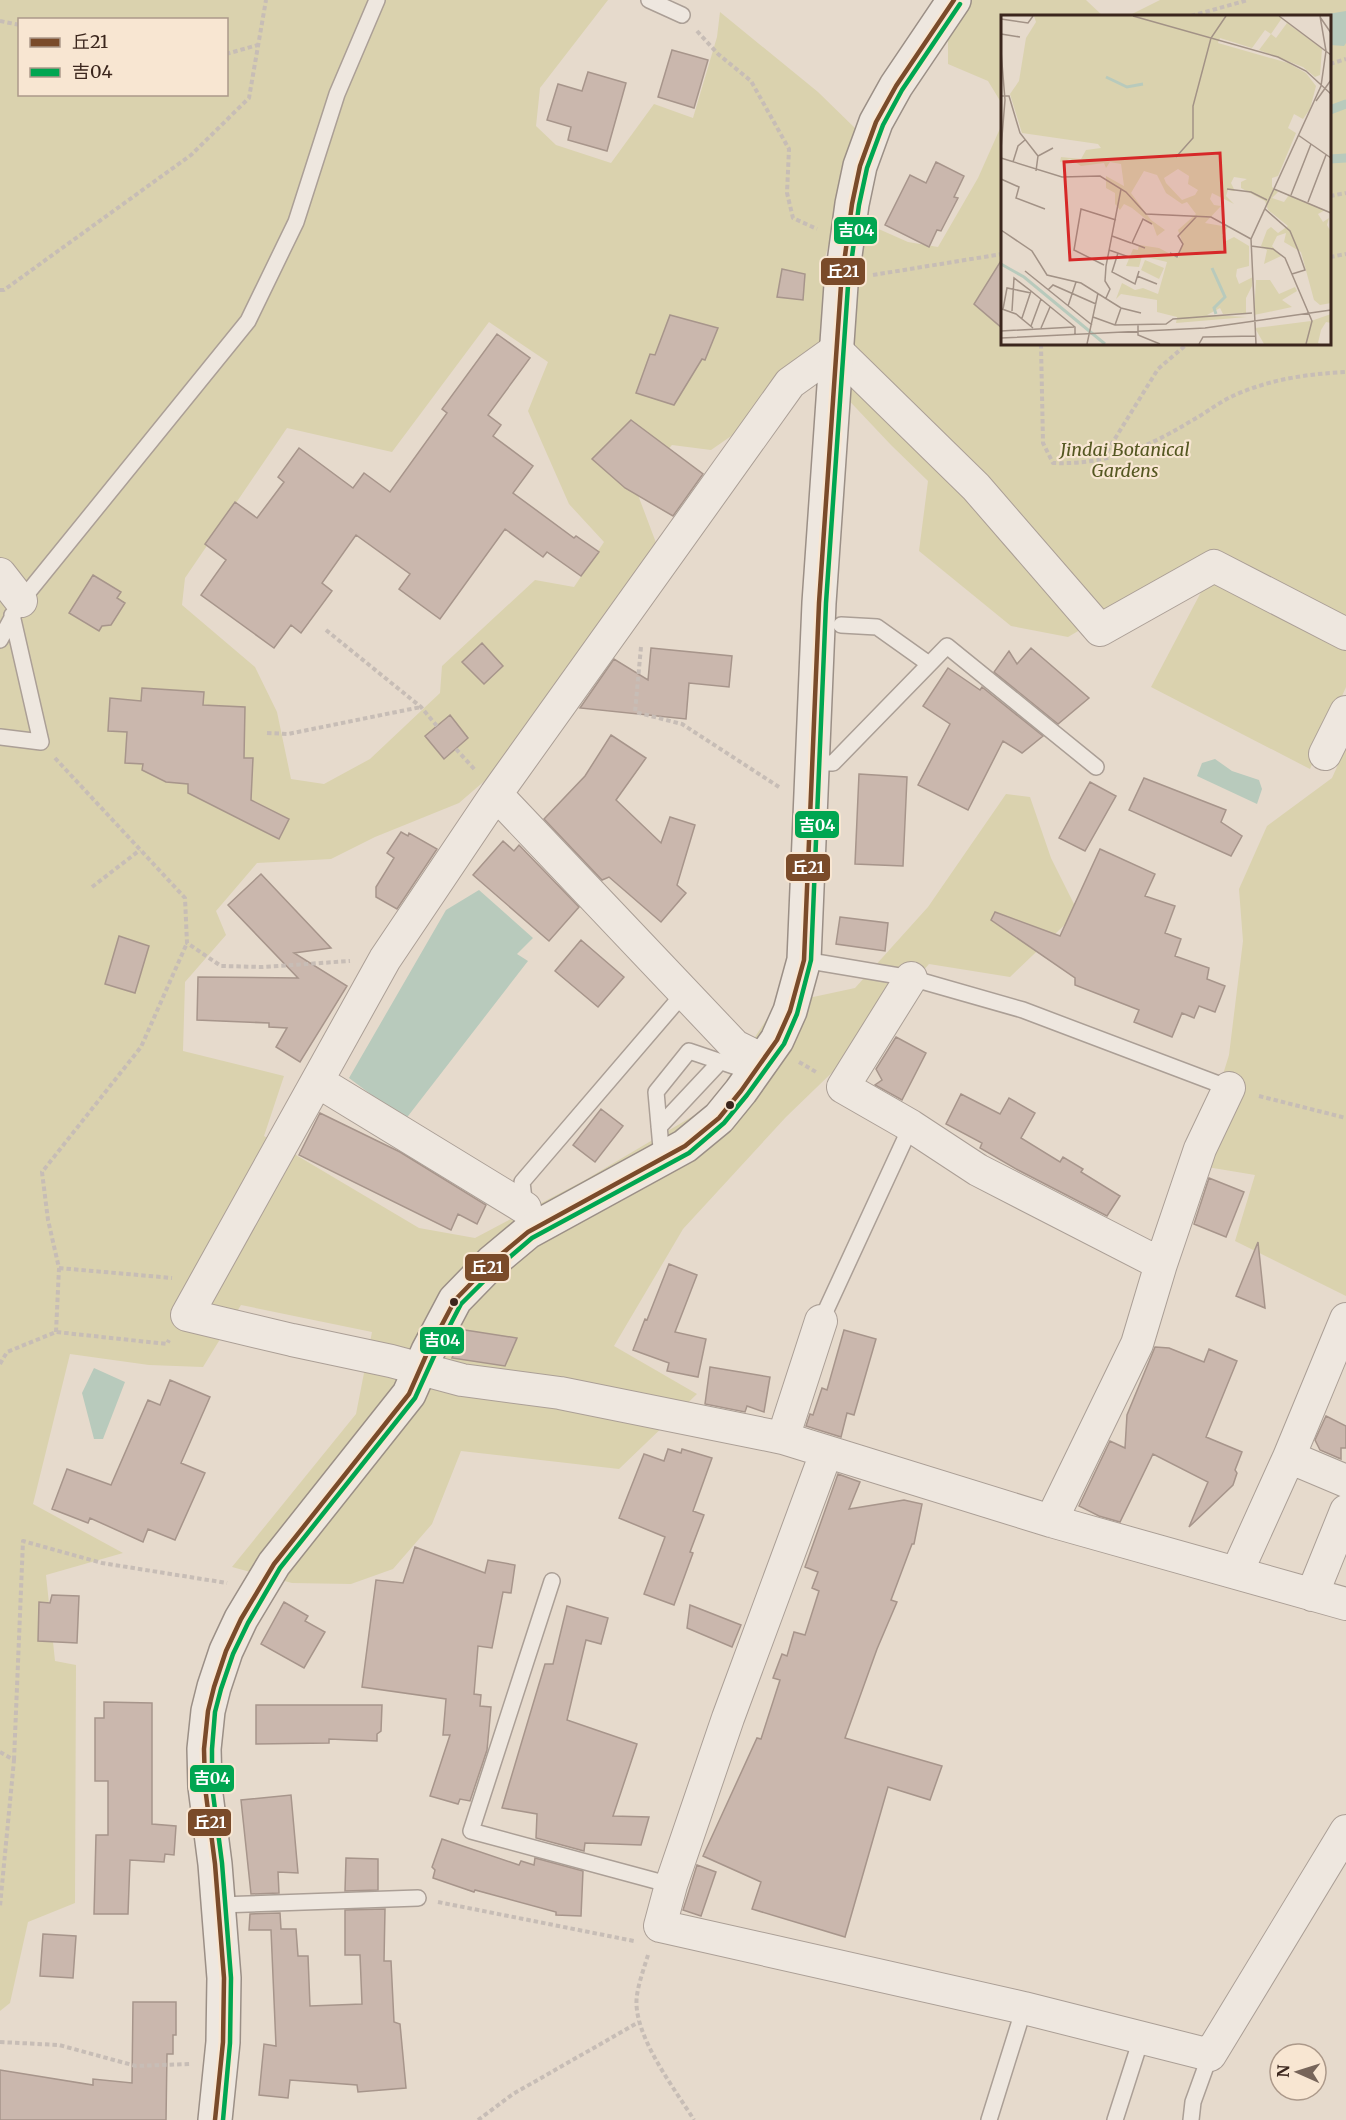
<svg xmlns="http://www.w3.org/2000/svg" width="1346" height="2120" font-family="Merriweather,'Noto Sans JP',serif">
  <rect width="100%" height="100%" fill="#e6dacc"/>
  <path fill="#dad2ae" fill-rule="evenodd" d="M0 0H608L540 88 536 126 556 145 611 163 654 104 693 118 717 37 720 12 818 92 858 131 848 176 824 261 860 251 865 223 908 242 938 247 978 178 1002 124V344H1330V16H1128L1160 0H1346V623L1203 557 1068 637 1011 626 919 551 928 481 891 445 806 355 737 432 711 450 672 445 635 487 658 548 504 764 459 803 375 837 331 859 257 863 216 911 226 935 185 982 183 1051 284 1076 264 1136 419 1228 475 1238 585 1180 710 1106 776 1005 855 988 928 907 1006 794 1030 797 1051 858 1078 912 1010 977 929 964 846 1059 786 1117 683 1229 614 1346 697 1394 619 1469 461 1451 432 1524 393 1569 351 1584 292 1583 232 1567 356 1414 372 1332 241 1305 203 1367 149 1365 70 1354 33 1504 123 1553 46 1575 55 1661 76 1665 75 1903 28 1922 10 2003 0 2011ZM20 20H226V94H20ZM489 322 548 362 528 411 569 504 604 542 574 587 535 580 442 666 440 693 370 759 324 784 291 779 277 712 255 667 182 605 185 578 287 428 392 452Z
    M964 0H1086L1103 16H1002V104L988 81 948 64V24Z
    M1209 577 1346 645V687L1310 769 1151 687Z
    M1346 747V1296L1235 1241 1255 1175 1195 1165 1229 1055 1243 941 1239 889 1267 826 1332 778Z"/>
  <path fill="#b8cabc" d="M1346 11V43L1344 46 1330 45V16H1289L1291 14 1322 15Z
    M1215 759 1232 771 1259 780 1262 789 1257 804 1197 776 1202 763Z
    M479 890 533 938 517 954 528 961 405 1120 349 1078 446 910Z
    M94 1368 125 1382 103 1439H94L82 1393Z"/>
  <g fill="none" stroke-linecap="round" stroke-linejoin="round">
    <path stroke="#b8cabc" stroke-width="9" d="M1330 110 1346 104
      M1330 159 1346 158"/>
  </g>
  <path fill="#cab7ad" stroke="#a7958b" stroke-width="1.5" d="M672 50 708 60 694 108 658 97Z
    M588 72 626 83 607 151 568 140 571 127 547 120 558 84 582 91Z
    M936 162 964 176 954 197 958 198 941 231 937 230 929 247 885 225 910 175 926 183Z
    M1002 259V328L974 304Z
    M782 269 805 274 803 300 777 297Z
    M670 315 718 328 705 360 702 359 674 405 636 393 650 354 655 355Z
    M497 334 530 358 488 415 501 425 493 436 533 466 513 493 574 538 576 536 599 552 581 576 547 552 543 557 505 529 440 619 399 589 410 574 356 535 322 583 332 591 301 633 291 625 274 648 201 595 226 560 205 544 235 502 257 518 284 482 278 477 299 448 353 488 364 473 390 492 447 413 442 409Z
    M631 420 703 474 673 516 625 488 592 459Z
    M93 575 121 592 117 598 125 603 111 625 102 626 99 631 69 613Z
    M482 643 503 666 484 684 462 662Z
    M651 648 732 656 729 687 689 683 686 719 580 708 614 659 648 680Z
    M1031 648 1089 698 1058 724 994 672 1009 651 1017 664Z
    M948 668 980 690 982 687 1043 736 1022 753 1003 741 968 810 918 785 950 724 923 706Z
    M142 688 204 692 203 705 245 707 244 758H253L251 800 289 819 279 839 188 793V784L166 782 142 770 143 764 125 763 127 732 108 731 110 698 141 701Z
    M450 715 468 738 444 759 425 736Z
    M611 735 646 758 616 800 661 843 670 817 695 825 677 885 686 893 661 922 609 877 602 880 544 819 585 776Z
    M859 774 907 777 903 866 855 864Z
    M1144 778 1226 810 1221 822 1242 836 1231 856 1129 810Z
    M1090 782 1116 796 1085 851 1059 838Z
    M401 832 408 836 409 833 437 849 397 909 376 897V887L394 858 387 853Z
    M503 841 514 851 519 845 579 907 549 941 473 875Z
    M1100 849 1155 874 1145 896 1175 906 1165 933 1181 939 1175 956 1209 968 1207 979 1225 986 1215 1012 1199 1006 1194 1018 1182 1013 1172 1037 1134 1022 1139 1010 1075 985V978L991 920 995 912 1060 936Z
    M261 874 331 948 294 953 347 986 300 1062 276 1047 287 1028 269 1027V1023L197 1020 198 977 298 978 228 905Z
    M840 917 888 923 885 951 836 944Z
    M119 936 149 946 135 993 105 984Z
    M581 940 624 977 598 1007 555 971Z
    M896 1037 926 1053 902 1100 875 1085 882 1080 876 1069Z
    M961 1094 1000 1114 1009 1098 1035 1113 1021 1138 1060 1162 1063 1157 1083 1169 1081 1172 1120 1196 1107 1216 1018 1170 980 1148 982 1143 946 1124Z
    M601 1109 623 1126 595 1162 573 1145Z
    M320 1113 400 1152 486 1205 477 1224 458 1214 451 1230 299 1155Z
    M1209 1178 1244 1192 1226 1237 1194 1224Z
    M1258 1242 1265 1308 1236 1296Z
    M669 1264 697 1275 675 1332 706 1339 698 1377 667 1371 669 1363 633 1350 645 1319 647 1320Z
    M465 1330 517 1338 505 1366 452 1358Z
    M844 1330 876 1339 854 1415 847 1413 841 1437 806 1426 810 1414 813 1415 822 1388 827 1390Z
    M1155 1347 1169 1348 1204 1362 1209 1349 1237 1361 1206 1437 1242 1452 1235 1470 1237 1473 1233 1485 1189 1527 1208 1482 1153 1454 1120 1522 1099 1516 1079 1506 1110 1441 1125 1448 1127 1415Z
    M710 1367 770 1377 764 1412 747 1406 745 1412 705 1404Z
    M170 1380 210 1397 181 1463 205 1473 175 1540 148 1529 143 1542 90 1518 88 1523 52 1509 67 1469 111 1485 148 1400 160 1405Z
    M1326 1416 1346 1426V1448H1341V1459L1320 1450 1315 1440Z
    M668 1449 681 1453 682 1449 712 1458 693 1511 704 1515 690 1552 693 1553 674 1605 644 1594 665 1537 619 1518 644 1454 664 1461Z
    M838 1474 860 1482 849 1509 904 1500 922 1504 914 1544H912L891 1600 897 1602 877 1649 845 1738 942 1766 930 1800 888 1787 845 1937 752 1909 761 1882 703 1856 757 1738 761 1739 780 1680 773 1678 782 1654 787 1656 794 1632 805 1635 819 1591 812 1588 818 1572 805 1567Z
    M415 1547 485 1573 488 1560 515 1565 511 1593 503 1592 492 1648 478 1646 474 1694 481 1695 480 1706 491 1707 487 1750 470 1801 460 1799 458 1804 430 1796 450 1735H443L446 1699 362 1687 376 1580 403 1583Z
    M52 1595 79 1596 77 1643 38 1641 39 1602 50 1603Z
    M284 1602 308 1616 305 1621 325 1632 304 1668 261 1644Z
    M690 1605 741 1625 732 1647 687 1628Z
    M567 1606 608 1618 601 1644 586 1640 567 1720 637 1744 613 1816 649 1817 641 1845 585 1843 584 1851 536 1838 537 1814 502 1808 545 1664H553Z
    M104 1702 152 1703V1824L176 1826 174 1855 165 1854 164 1862 130 1860 128 1914H94L96 1835H108V1781H95V1718H104Z
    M256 1705H382L381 1731 377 1734V1741L329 1739V1743L256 1744Z
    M291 1795 298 1873 278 1872 279 1893 251 1894 241 1800Z
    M442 1839 519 1865 521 1861 534 1865 535 1858 583 1871 581 1916 556 1915V1912L475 1890 474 1892 433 1878 435 1870 432 1867Z
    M346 1858 378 1859V1890L345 1891Z
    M697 1865 716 1872 701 1916 683 1910Z
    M385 1909 384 1961H391L394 2022 400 2024 406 2088 358 2092 357 2085 290 2080 288 2098 259 2095 264 2044 276 2046 271 1930H249L250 1914 280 1913 281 1929H296L298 1956H308L310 2006 362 2004 360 1955H345V1910Z
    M43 1934 76 1936 73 1978 40 1976Z
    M133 2002H176V2035H173V2054H167L166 2120H0V2070L93 2085V2079L132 2083Z"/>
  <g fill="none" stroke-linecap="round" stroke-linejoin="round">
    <g stroke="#ab9f96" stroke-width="18">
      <path id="lane" d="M649 0 682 15
        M841 625 877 627 929 664
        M0 640 21 601 248 321 296 222 337 94 377 0
        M0 737 41 742 12 615
        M812 763H833L947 646 1096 767
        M804 960 911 978 1023 1010 1229 1088
        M659 1127 720 1062
        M662 1159 656 1092 689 1051 754 1073
        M525 1208 522 1182 684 993
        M821 1321 911 1126
        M552 1581 471 1831 671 1885
        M219 1905 418 1898
        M989 2120 1024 2008
        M1115 2120 1142 2036
        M1191 2120 1193 2102 1210 2055"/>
    </g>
    <g stroke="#ab9f96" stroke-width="34">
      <path id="street" d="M0 574 21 601
        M1346 634 1214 566 1100 630 976 487 836 350 790 383 496 794 385 959 187 1315 292 1340 391 1361 462 1380 560 1393 783 1438 1051 1521 1346 1604
        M1325 754 1346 712
        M496 794 735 1046 763 1060
        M911 978 843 1087 911 1126 978 1170 1161 1264 1200 1149 1229 1088
        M317 1081 525 1208
        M783 1438 821 1321
        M826 1453 728 1718 671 1885 660 1926 1024 2008 1210 2055 1346 1831
        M1289 1457 1346 1481
        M1051 1521 1137 1344 1161 1264
        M1237 1572 1289 1457 1346 1319
        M1312 1595 1346 1511"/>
    </g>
    <g stroke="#9b8f86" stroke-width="36">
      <path id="secondary" d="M215 2120 223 2042 224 1978 215 1864 205 1787 204 1749 208 1711 214 1687 226 1651 241 1619 274 1564 409 1394 428 1351 455 1300 492 1262 528 1232 685 1146 719 1118 741 1091 777 1040 790 1011 804 960 819 603 841 285 852 204 860 166 876 122 896 86 954 0"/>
    </g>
    <path stroke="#c7bdb6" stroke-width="4" stroke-dasharray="4.5 3" stroke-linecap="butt" d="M1191 16 1248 0
      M0 21 20 25
      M697 31 718 54 751 81 789 149 787 193 793 218 817 229
      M226 54 258 45
      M1330 64 1346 59
      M1330 196 1346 193
      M1330 257 1346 254
      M873 275 1002 254
      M0 290H4L191 155 249 98 266 0
      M1041 344 1043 443 1053 463C1106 465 1147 448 1191 421 1206 413 1219 402 1235 395 1271 379 1307 374 1346 372
      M1103 458 1158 369 1187 344
      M326 630 421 707 437 726
      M641 647 635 712 682 724 779 787
      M267 733 288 734 421 707
      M456 749 476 771
      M55 758 185 898 187 943 221 966 263 967 350 961
      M92 887 140 850
      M799 1062 816 1072
      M1259 1096 1346 1118
      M59 1268 172 1278
      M56 1332 59 1268 48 1220 42 1172 141 1047 187 943
      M0 1364 7 1352 56 1332 167 1344 169 1340
      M0 1752 14 1760 0 1906
      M14 1760 23 1541 102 1563 227 1583
      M438 1902 634 1941
      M648 1955C644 1968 639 1982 637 1995 631 2033 675 2089 694 2120
      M0 2042 59 2045 136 2066 190 2064
      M478 2120 513 2094 639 2022"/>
    <use href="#lane" stroke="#eee7df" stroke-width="15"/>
    <use href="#street" stroke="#eee7df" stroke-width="32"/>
    <use href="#secondary" stroke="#eee7df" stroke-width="33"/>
    <g stroke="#f8e6d2" stroke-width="9">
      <path id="bus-1" d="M215 2120 223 2042 224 1978 215 1864 205 1787 204 1749 208 1711 214 1687 226 1651 241 1619 274 1564 409 1394 428 1351 455 1300 492 1262 528 1232 685 1146 719 1118 741 1091 777 1040 790 1011 804 960 819 603 841 285 852 204 860 166 876 122 896 86 954 0"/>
    </g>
    <g stroke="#f8e6d2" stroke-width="9">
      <path id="bus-2" d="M223 2120 230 2043 231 1978 222 1863 212 1786V1749L215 1712 221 1689 233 1654 248 1623 280 1568 415 1398 435 1354 461 1304 497 1268 532 1238 689 1153 724 1123 747 1095 784 1044 797 1014 811 960 826 603 848 286 859 205 867 168 883 125 902 90 960 4"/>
    </g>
    <use href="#bus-1" stroke="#7a4b2a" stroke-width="4.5"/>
    <use href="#bus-2" stroke="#00a651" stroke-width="4.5"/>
  </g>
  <g fill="#3b261d" stroke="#f8e6d2" stroke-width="2">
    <circle cx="730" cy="1105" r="5"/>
    <circle cx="454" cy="1302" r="5"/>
  </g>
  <g text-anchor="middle" stroke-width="4.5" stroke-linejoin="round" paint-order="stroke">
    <g font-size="18" font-style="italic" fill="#555822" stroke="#f8e6d2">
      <text x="1125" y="456">Jindai Botanical<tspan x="1125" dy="21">Gardens</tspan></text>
    </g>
  </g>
  <g transform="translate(1001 15)">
    <rect width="330" height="330" fill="#e6dacc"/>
    <path d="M33 1H277L281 3 270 19 275 23 286 8 321 34 319 60 314 62 302 52 258 35 270 19 264 15 251 33 219 23 217 28 287 48 305 58 315 71 309 94 302 104 293 99 287 113 295 118 277 161 271 163V172L277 177 271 183 283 187 288 180 324 195 317 199 322 207 328 203 326 210 330 217V288L319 290 313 285 300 237 283 227 285 218 276 221 271 231 280 241 263 249 266 235 260 231 266 215 270 212 277 218 287 211 267 195 264 186 240 173V167L246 164 233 162 230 168 234 176 227 175 225 181 233 189 211 178 209 184 213 190 220 191 204 208 227 212 221 220 225 226 233 222 248 231V251L236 254 235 261 238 269 252 262 251 271 245 283V298L222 299 219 293 206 300 246 302 175 308 176 302 156 297V285L120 279 115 284 121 268 134 275 142 273 157 279 166 247 141 241 138 252 125 251 132 234 137 235 138 230 158 233 177 243 182 229 177 215 195 199 186 187 181 189 165 178 156 160 143 156 130 178 150 205 164 215 156 221 152 210 131 193 123 189 119 195 114 189V178L105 173V161L123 171 120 149 109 147 105 153 103 148 80 151 69 144 59 147 60 142 80 144 85 135 100 133 97 129 21 118 9 79 18 66 25 23 35 7ZM177 154 188 161 187 169 197 175 194 180 181 185 165 168 163 163ZM144 245 163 253 158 264 140 255ZM255 265H269L278 279 294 272 296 276 281 285 291 292 253 300ZM330 299V308L325 307 320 315 317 328 320 329H263L254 313 310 306Z" fill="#dad2ae" fill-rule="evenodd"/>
    <path fill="none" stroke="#b8cabc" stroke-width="3" d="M105 62 126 72 142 69M0 249 23 262 104 329M211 253 224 282 213 293 215 299"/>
    <path fill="none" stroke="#a29286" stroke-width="1.5" d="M132 1 277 42 305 56 330 79M278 1 330 40M319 2 330 18M0 4 27 8 32 1M0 19 19 22M0 36 4 85 0 134M0 81H8L19 118 37 141M315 86 330 65M297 120 330 143M175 142 192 123V91L210 23 225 1M0 143 61 162 99 161 125 177 145 199 210 202 250 224M12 147 17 131 24 125M35 156 37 141 52 133M0 164 18 172 15 183 44 194M226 174 250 177 266 185M273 174 330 198M290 180 310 129M307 187 325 140M264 194 289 216 297 235 304 255 291 259M0 215 31 236 46 260 80 268 120 293 140 298M111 221 130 228M250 231 272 234 284 243 311 306 305 329M144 233 131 228 142 204 151 209M108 235 128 242M117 238 111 257 134 269 138 256M169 238 176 242 182 229 177 221 196 201M103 250 73 235 80 194 115 205M24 256 91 310M136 261 156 269M47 275 52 270 95 289M30 276 74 312V319M105 283 109 274 104 266 105 251 120 174M67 291 75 267M1 294 15 299 32 313M2 294 6 273 30 278M11 296 13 263 30 276 21 303M92 302 114 310 165 309 172 304 251 298M114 310 120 293M137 310V320L159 329M30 311 40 284M40 313 49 292M0 316 73 312M0 323 204 313 330 295M86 329 97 278M198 329 202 322 254 321M255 329 250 224 320 71 325 36 319 1"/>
    <path fill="#d62828" fill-opacity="0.15" stroke="#d62828" stroke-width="3" d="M219 138 224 237 69 245 63 147Z"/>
    <rect width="330" height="330" fill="none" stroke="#3b261d" stroke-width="3"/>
  </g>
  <g stroke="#f8e6d2" stroke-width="2">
    <rect x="833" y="216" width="45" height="29" rx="6" fill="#00a651"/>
    <rect x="820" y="257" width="46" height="29" rx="6" fill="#7a4b2a"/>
    <rect x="794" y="810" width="46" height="29" rx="6" fill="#00a651"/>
    <rect x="785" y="853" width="46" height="29" rx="6" fill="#7a4b2a"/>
    <rect x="464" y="1253" width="46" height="29" rx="6" fill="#7a4b2a"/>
    <rect x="419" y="1326" width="46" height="29" rx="6" fill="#00a651"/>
    <rect x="189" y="1764" width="46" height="29" rx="6" fill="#00a651"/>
    <rect x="187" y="1808" width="45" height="29" rx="6" fill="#7a4b2a"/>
  </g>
  <g font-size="16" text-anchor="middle" font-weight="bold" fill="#fff">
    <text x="856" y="236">吉04</text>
    <text x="843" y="277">丘21</text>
    <text x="817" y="831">吉04</text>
    <text x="808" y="873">丘21</text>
    <text x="487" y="1273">丘21</text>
    <text x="442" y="1346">吉04</text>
    <text x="212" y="1784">吉04</text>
    <text x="210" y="1828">丘21</text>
  </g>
  <rect x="18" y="18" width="210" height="78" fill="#f8e6d2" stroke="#ac998a" stroke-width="1.5"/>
  <rect x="30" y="38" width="30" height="9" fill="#7a4b2a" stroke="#ac998a" stroke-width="1.5"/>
  <text x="72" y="48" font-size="18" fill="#3b261d">丘21</text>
  <rect x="30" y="68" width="30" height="9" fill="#00a651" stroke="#ac998a" stroke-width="1.5"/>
  <text x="72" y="78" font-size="18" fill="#3b261d">吉04</text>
  <g transform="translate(1298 2072) rotate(273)"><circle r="28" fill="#f8e6d2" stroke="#ac998a" stroke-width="1.5"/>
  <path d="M0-4.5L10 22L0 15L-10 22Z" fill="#77655a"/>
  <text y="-9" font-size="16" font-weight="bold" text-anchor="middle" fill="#3b261d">N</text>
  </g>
</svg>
